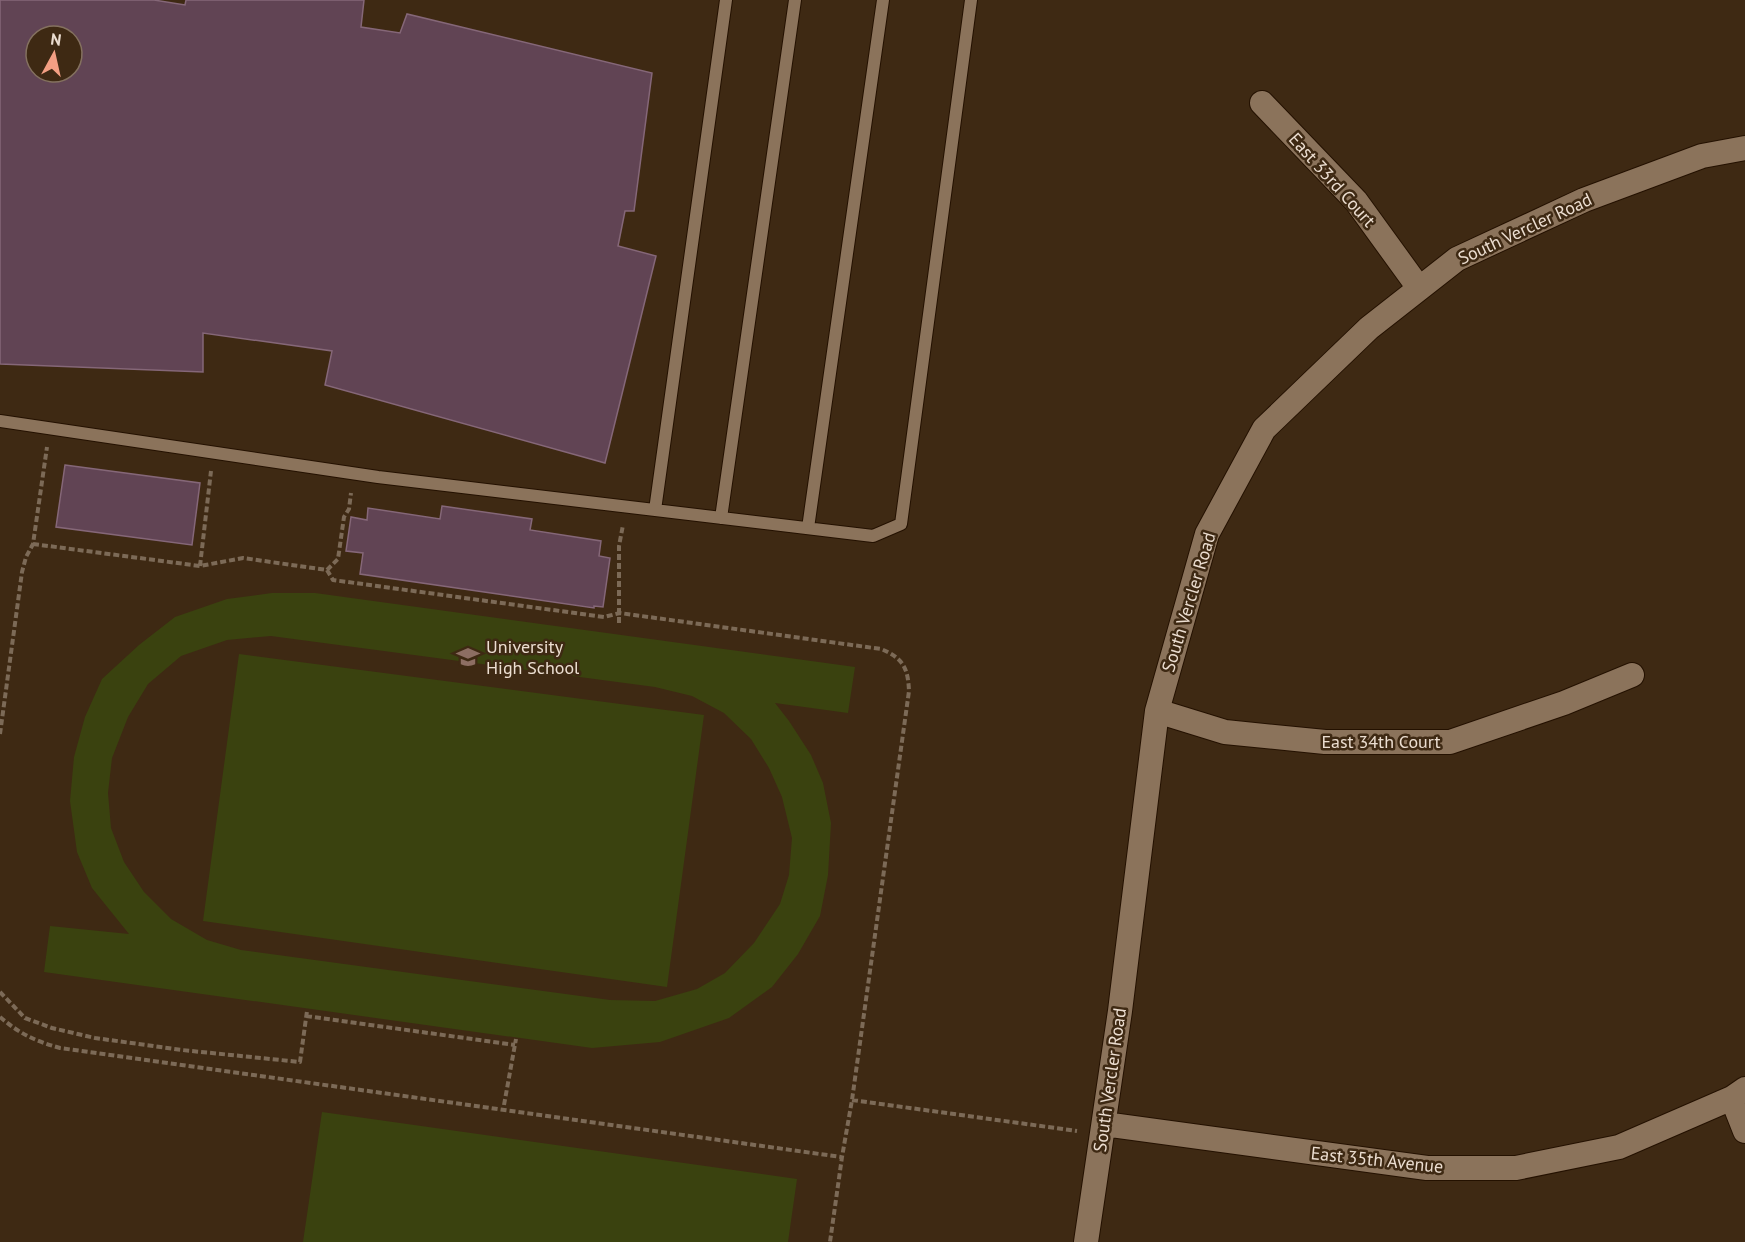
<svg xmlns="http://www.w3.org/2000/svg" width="1745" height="1242" font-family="'PT Sans',sans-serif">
  <rect width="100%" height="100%" fill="#3e2913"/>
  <path fill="#3a420f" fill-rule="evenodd" d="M272 593H315L855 667 848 713 775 703 789 721 811 755 823 783 831 823 828 875 820 916 798 954 772 987 729 1018 660 1042 592 1048 44 972 50 926 129 934 92 888 77 852 70 801 74 757 85 717 102 679 139 645 175 617 227 599ZM271 636 655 687 692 696 724 713 751 739 769 768 782 797 792 838 789 875 780 904 754 943 725 973 697 989 655 1001 610 1000 241 950 207 940 171 919 144 892 124 862 111 828 108 793 112 758 128 717 148 684 181 656 227 640Z
    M239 654 704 715 667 987 203 921Z
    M322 1112 797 1179 788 1242H303Z"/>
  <path fill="#614454" stroke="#856778" stroke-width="1.5" fill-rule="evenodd" d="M0 0H154L185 5 186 0H364L361 27 400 33 407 14 652 73 634 211H625L618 246 656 256 605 463 325 385 332 351 203 333V372L0 364ZM36 36H72V72H36Z
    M65 465 200 483 192 545 56 527Z
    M442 506 532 519 530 530 601 541 599 556 610 558 603 607 594 606V608L360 574 363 553 346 551 351 517 367 520 368 508 440 519Z"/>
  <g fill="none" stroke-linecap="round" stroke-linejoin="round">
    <g stroke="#241100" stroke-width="14">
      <path id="lane" d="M0 421 378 477 873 536 901 524 971 0
        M655 510 726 0
        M721 518 795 0
        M808 528 883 0"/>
    </g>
    <g stroke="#241100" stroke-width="26">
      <path id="street" d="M1262 103 1356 201 1419 288
        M1157 711 1225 732 1325 742H1450L1564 703 1632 675
        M1732 1098 1745 1131
        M1104 1124 1427 1168H1516L1619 1147 1732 1098 1745 1089
        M1086 1242 1120 1011 1157 711 1207 534 1264 429 1369 328 1457 259 1584 200 1702 156 1745 148"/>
    </g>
    <path stroke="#7c6a57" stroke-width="4" stroke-dasharray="6 3" stroke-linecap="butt" d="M33 544 200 566 243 558 327 570 338 559 344 517 349 509 351 493
      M200 566 211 471
      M327 570 333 580 604 617 620 613 634 615 881 649C903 658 908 668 909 691L852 1100 842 1157 830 1242
      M619 623V546L623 525
      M0 734 22 572 26 557 33 544 47 447
      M0 992 25 1018 52 1028 95 1038 182 1050 300 1062 307 1011
      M306 1016 515 1045
      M0 1017C20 1034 35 1041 60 1048L841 1157
      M852 1100 1077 1131
      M504 1105 516 1039"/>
    <use href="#lane" stroke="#8b735b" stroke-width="12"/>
    <use href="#street" stroke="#8b735b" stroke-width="24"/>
  </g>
  <defs>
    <g id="school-bare" transform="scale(1.8)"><path d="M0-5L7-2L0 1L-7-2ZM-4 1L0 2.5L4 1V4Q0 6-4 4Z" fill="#8d6e63" stroke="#3e2913" stroke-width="2.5" paint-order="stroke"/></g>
  </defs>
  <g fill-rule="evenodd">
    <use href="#school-bare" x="468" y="657"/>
  </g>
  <g text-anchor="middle" stroke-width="5" stroke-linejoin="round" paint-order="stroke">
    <g font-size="18" fill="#ecded1" stroke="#3e2913">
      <text transform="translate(1332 180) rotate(48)" y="6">East 33rd Court</text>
      <text transform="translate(1525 229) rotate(-25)" y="6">South Vercler Road</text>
      <text transform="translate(1189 602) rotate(-73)" y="6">South Vercler Road</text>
      <text x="1381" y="748">East 34th Court</text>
      <text transform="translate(1110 1080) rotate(-82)" y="6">South Vercler Road</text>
      <text transform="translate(1377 1160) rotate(6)" y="6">East 35th Avenue</text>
    </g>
    <g font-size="18" fill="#ecded1" stroke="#3e2913" text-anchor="start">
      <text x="486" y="653">University<tspan x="486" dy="21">High School</tspan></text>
    </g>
  </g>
  <g transform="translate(54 54) rotate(8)"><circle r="28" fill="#3e2913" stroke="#84715f" stroke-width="1.5"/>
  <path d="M0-4.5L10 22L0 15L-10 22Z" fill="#f39f83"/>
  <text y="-9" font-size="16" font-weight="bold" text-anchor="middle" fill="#ecded1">N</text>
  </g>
</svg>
